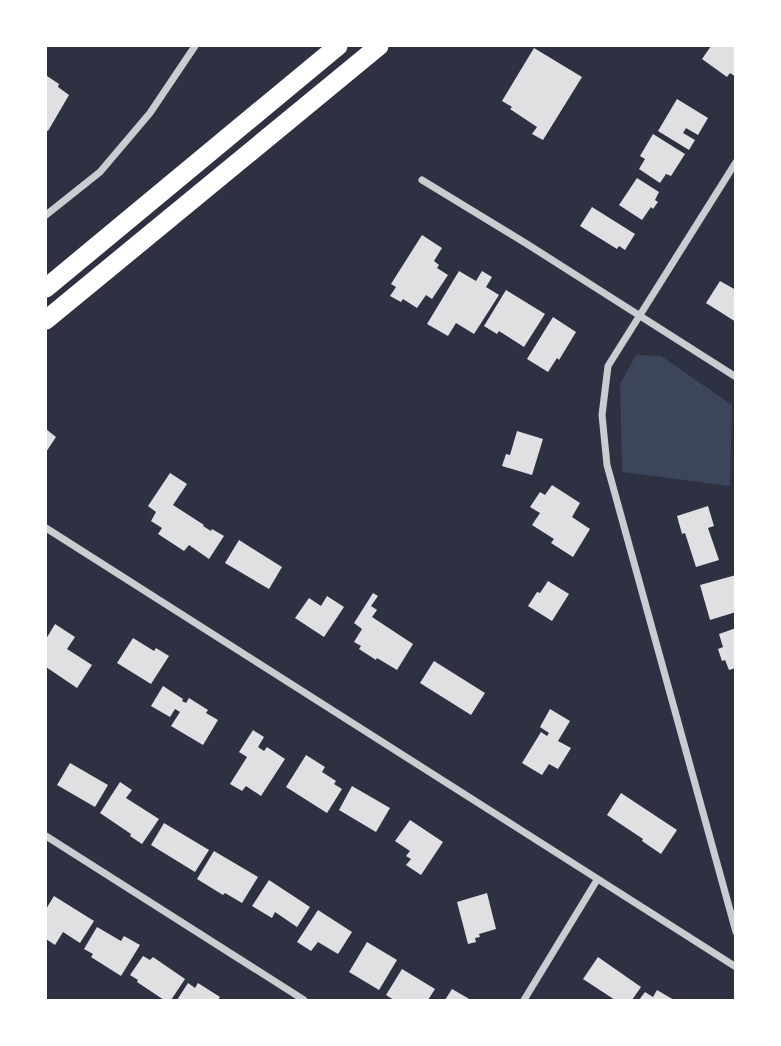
<svg xmlns="http://www.w3.org/2000/svg" width="781" height="1046" font-family="'PT Sans Narrow',sans-serif">
  <rect width="100%" height="100%" fill="#2d3142"/>
  <path fill="#3c4559" d="M636 355 661 356 732 405 730 486 622 472 620 384Z"/>
  <path fill="#e0e0e3" d="M711 46H736V77L730 73 727 77 702 59Z
    M534 48 582 77 543 140 532 134 537 127 510 109 512 107 502 101Z
    M47 76 59 84 58 87 69 95 48 131 46 130V79Z
    M677 99 708 118 698 135 686 128 683 133 695 140 689 150 658 131Z
    M653 134 685 154 671 176 666 174 660 183 639 169 645 159 640 156Z
    M637 178 659 192 655 200 658 202 653 209 651 207 642 220 619 205Z
    M592 207 635 234 625 250 619 246 617 249 580 226Z
    M422 235 442 248 434 261 439 265 437 268 448 275 432 299 426 295 417 308 403 299 401 302 390 296 396 287 391 284Z
    M459 271 476 281 482 271 492 277 486 287 499 295 474 334 456 323 448 336 427 324Z
    M720 281 736 290V322L706 303Z
    M506 290 545 314 524 347 499 331 497 334 484 326Z
    M553 317 576 332 559 360 557 358 548 372 527 359Z
    M46 429 56 437 46 452Z
    M517 431 543 439 532 475 502 466 506 454 510 455Z
    M170 473 187 484 173 505 204 525 203 526 211 531 212 529 224 536 209 559 189 545 184 551 158 534 162 528 151 521 156 512 148 506Z
    M552 485 580 503 572 517 590 529 573 557 551 543 554 539 532 525 540 513 530 507 540 492 545 495Z
    M708 506 714 526 708 528 719 560 696 567 685 533 682 534 677 516Z
    M239 540 282 567 269 589 225 563Z
    M736 575V612L710 620 700 585Z
    M548 581 569 594 552 621 528 606 537 592 540 593Z
    M373 593 378 596 371 606 377 610 372 617 413 644 397 670 377 658 376 660 359 649 361 646 354 642 362 629 354 623Z
    M327 596 344 607 324 637 295 618 309 598 321 606Z
    M55 624 75 637 67 649 92 665 77 688 46 667V639Z
    M736 628V668L729 670 725 660 722 661 718 649 723 647 719 634Z
    M133 638 154 651 156 648 169 656 151 684 117 663Z
    M434 661 485 693 471 715 420 683Z
    M163 686 183 699 182 701 186 703 189 698 208 710 206 713 218 720 203 745 171 726 180 712 175 709 170 717 151 706Z
    M550 709 570 721 558 741 571 748 558 769 549 764 542 775 522 763 541 732 547 736 549 733 540 727Z
    M253 730 264 737 258 747 264 751 267 747 285 759 261 796 246 786 242 791 230 784 247 757 239 752Z
    M306 755 325 767 322 772 336 781 334 784 342 789 327 813 286 787Z
    M70 763 108 785 95 807 57 785Z
    M120 782 132 790 126 798 159 819 142 844 130 836 131 834 100 813Z
    M352 786 390 808 376 832 339 810Z
    M621 793 677 830 661 854 642 841 643 839 607 815Z
    M410 820 443 842 421 875 406 865 411 859 406 856 410 851 395 841Z
    M164 823 209 850 195 872 151 845Z
    M214 851 258 877 242 903 225 893 223 895 197 879Z
    M269 880 310 907 297 927 275 912 272 918 252 906Z
    M487 893 496 929 479 934 480 937 475 938 476 942 468 944 457 902Z
    M54 896 94 921 80 943 63 932 55 945 46 939V909Z
    M318 910 352 932 338 954 318 942 311 951 297 942Z
    M97 927 121 941 124 936 140 945 121 976 91 957 93 954 84 949Z
    M367 942 397 960 379 990 349 972Z
    M143 956 150 960 153 957 185 979 171 1000H164L137 982 138 980 130 975Z
    M598 957 641 987 632 1000H615L583 979Z
    M402 969 435 989 428 1000H394L386 995Z
    M188 983 195 988 198 983 220 997 218 1000H177Z
    M452 989 471 1000H445Z
    M657 990 674 1000H639L645 992 653 997Z"/>
  <g fill="none" stroke-linecap="round" stroke-linejoin="round">
    <path stroke="#caccd0" stroke-width="7" d="M736 162 608 366 602 415 607 465 736 932
      M422 180 527 244 736 377
      M46 215 100 172 150 113 195 46
      M46 528 736 967
      M46 836 304 1000
      M524 1000 597 880"/>
    <path stroke="#fff" stroke-width="19" d="M46 288 338 46
      M46 320 379 46"/>
  </g>
  <rect width="781" height="1046" fill="none" stroke="#ffffff" stroke-width="94"/>
</svg>
